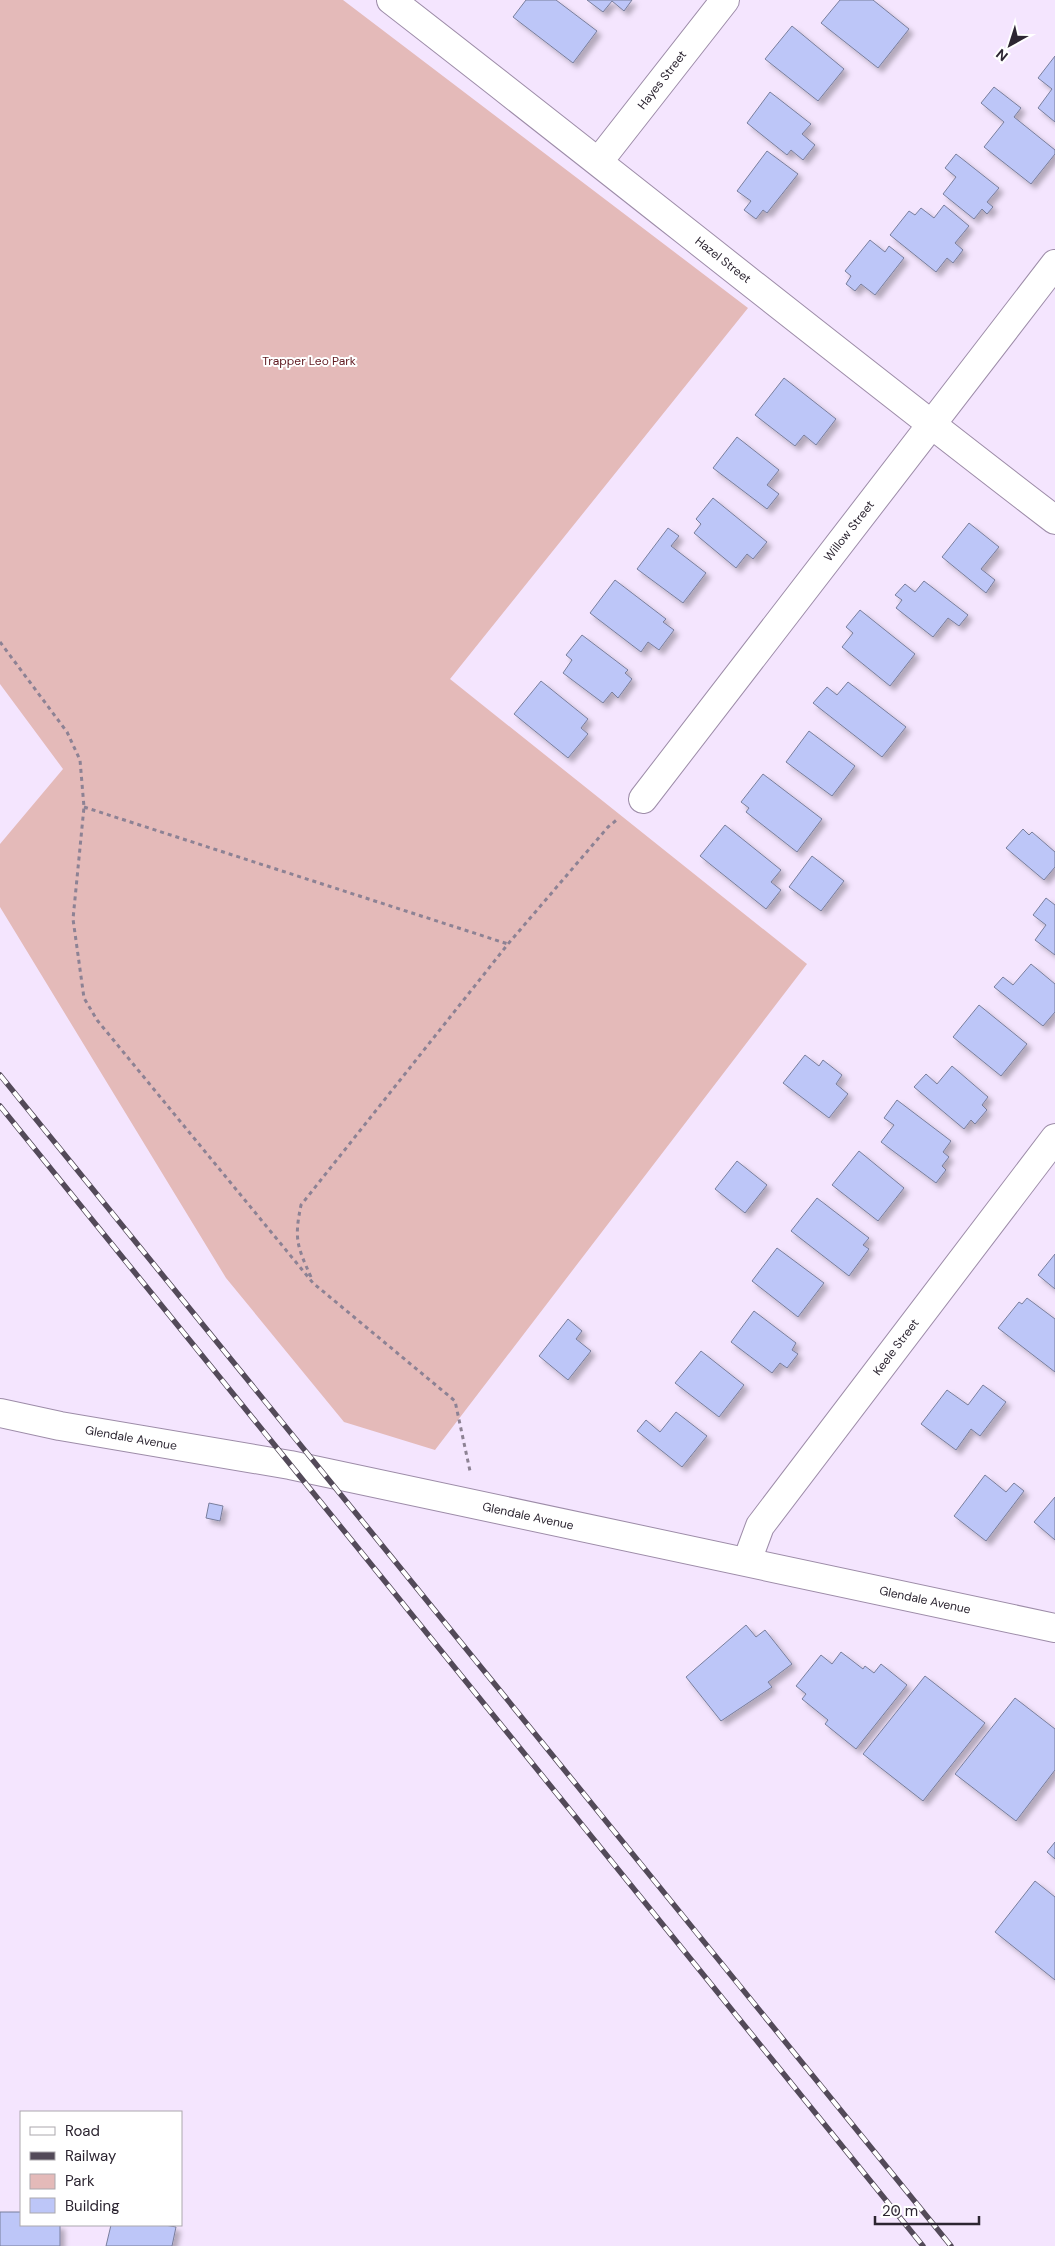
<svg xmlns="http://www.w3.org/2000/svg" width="1055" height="2246" font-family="'DM Sans',sans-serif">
  <defs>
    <filter id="shadow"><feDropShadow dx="4.5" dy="4.5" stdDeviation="2.5" flood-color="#0004"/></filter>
  </defs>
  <rect width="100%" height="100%" fill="#f4e5fe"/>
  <path fill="#e4bab9" d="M0 0H343L748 308 450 679 807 964 435 1450 344 1422 226 1278 0 907V844L63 769 0 684Z"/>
  <path fill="#bdc6f8" stroke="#797e9c" filter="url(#shadow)" d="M526 0H556L597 31 573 63 513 17Z
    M587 0H632L624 11 612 1 603 12Z
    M840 0H873L909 29 878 68 821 23Z
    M792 26 844 69 818 101 765 59Z
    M1055 56V122L1038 108 1052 89 1038 78Z
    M994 87 1021 108 1014 117 1055 150V154L1031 184 984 147 1004 122 981 103Z
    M770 92 811 124 802 134 815 145 803 160 791 150 787 155 747 123Z
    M767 151 798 174 767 213 763 210 756 219 744 210 751 201 737 191Z
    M956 154 999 188 987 202 993 207 987 214 982 209 974 219 943 194 956 177 945 168Z
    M944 205 969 226 955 243 963 250 953 263 947 258 936 272 890 235 909 211 915 215 921 208 934 218Z
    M870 240 885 252 889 246 904 258 875 295 861 284 855 291 846 284 851 276 845 271Z
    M784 378 836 419 816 445 804 435 795 446 755 415Z
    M737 437 779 470 767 485 779 494 767 509 713 468Z
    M713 498 767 542 753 559 747 554 736 568 694 533 701 524 696 519Z
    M969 523 999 547 981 569 995 580 986 593 942 557Z
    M668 528 679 536 671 546 706 573 683 603 637 569Z
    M615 580 666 619 663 622 674 630 659 650 648 642 641 652 590 613Z
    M924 581 968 615 959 626 948 618 933 637 896 608 902 600 895 595 905 584 915 592Z
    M860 610 915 654 890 686 842 647 853 633 846 627Z
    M582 635 628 670 625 673 632 679 618 698 612 692 603 703 563 673 572 660 566 655Z
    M541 681 588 719 581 728 588 734 568 758 514 714Z
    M848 682 906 727 882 757 813 703 827 687 837 695Z
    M809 731 855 766 832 796 786 762Z
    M763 774 822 819 797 852 746 812 749 808 741 802Z
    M725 825 781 870 771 882 781 890 766 909 700 856Z
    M1023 829 1029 835 1032 832 1055 852V867L1044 880 1006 848Z
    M812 856 844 881 821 911 789 887Z
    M1046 898 1055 905V955L1035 940 1046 925 1033 915Z
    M1031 964 1055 984V1012L1043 1026 994 987 1003 977 1013 985Z
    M979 1005 1027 1044 1001 1076 953 1037Z
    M805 1055 819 1066 823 1060 842 1075 836 1084 848 1094 829 1118 783 1083Z
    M952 1066 988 1097 982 1105 987 1110 975 1124 971 1120 964 1129 914 1087 926 1074 937 1084Z
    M897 1100 951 1141 943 1152 949 1157 942 1166 946 1170 936 1183 881 1142 894 1125 884 1118Z
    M859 1151 904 1188 878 1221 832 1185Z
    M737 1161 767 1185 745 1213 715 1189Z
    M817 1198 869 1238 863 1245 869 1249 849 1276 791 1231Z
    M777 1248 824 1283 798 1317 752 1281Z
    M1055 1254V1289L1038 1275Z
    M1027 1298 1055 1319V1372L998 1328 1019 1302 1022 1304Z
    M754 1311 796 1343 792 1350 798 1354 787 1368 780 1363 772 1373 731 1342Z
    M568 1319 582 1331 576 1339 591 1351 568 1380 539 1356Z
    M701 1351 744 1385 719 1417 675 1383Z
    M983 1385 1006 1402 980 1436 971 1429 956 1450 921 1424 947 1390 968 1405Z
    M676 1412 707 1436 682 1467 637 1431 646 1420 660 1432Z
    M985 1475 1006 1492 1014 1483 1024 1491 986 1541 954 1516Z
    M1055 1497V1540L1034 1522Z
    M209 1503 223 1506 220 1521 206 1518Z
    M746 1625 756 1637 765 1630 792 1664 768 1682 772 1687 721 1721 686 1677Z
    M841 1652 863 1669 865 1666 874 1673 881 1664 907 1685 856 1749 825 1724 828 1720 802 1699 806 1694 796 1686 821 1655 832 1664Z
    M925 1676 985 1723 923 1801 863 1754Z
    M1015 1698 1055 1729V1770L1016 1821 955 1774Z
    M1055 1842V1859L1047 1852Z
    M1035 1881 1055 1897V1980L995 1932Z
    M0 2212H21V2225H60V2246H0Z
    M111 2225H165L176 2227 172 2246H106Z"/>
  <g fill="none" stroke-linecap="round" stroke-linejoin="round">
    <g stroke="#9d8ca8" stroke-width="30">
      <path id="street" d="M391 0C613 172 832 349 1055 520
        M599 161 725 0
        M643 799 1055 264
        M747 1561 760 1526 1055 1138"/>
    </g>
    <g stroke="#9d8ca8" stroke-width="30">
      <path id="secondary" d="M0 1413 60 1426 290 1465 1055 1628"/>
    </g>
    <path stroke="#8d8294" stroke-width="3" stroke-dasharray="4 4" stroke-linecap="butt" d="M0 642 67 732 80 760 84 807 73 919 84 998 97 1020 313 1283 455 1401 470 1471
      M84 807 508 944
      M311 1277C297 1246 294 1239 301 1205L508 944 608 827 619 818"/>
    <use href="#street" stroke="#fff" stroke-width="28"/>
    <use href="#secondary" stroke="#fff" stroke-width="28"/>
    <g stroke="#534a59" stroke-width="5.5">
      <path id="rail" d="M0 1075 951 2246
        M0 1106 923 2246"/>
    </g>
    <use href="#rail" stroke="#fff" stroke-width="4" stroke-dasharray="11" stroke-linecap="butt"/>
  </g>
  <g text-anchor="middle" stroke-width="4" stroke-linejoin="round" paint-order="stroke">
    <g font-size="12" fill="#2c2531" stroke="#fff">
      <text transform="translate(662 80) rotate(-52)" y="4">Hayes Street</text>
      <text transform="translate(723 260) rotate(38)" y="4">Hazel Street</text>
      <text transform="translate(849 531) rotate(-52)" y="4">Willow Street</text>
      <text transform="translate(896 1347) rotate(-53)" y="4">Keele Street</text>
      <text transform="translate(131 1438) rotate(10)" y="4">Glendale Avenue</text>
      <text transform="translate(528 1516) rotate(12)" y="4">Glendale Avenue</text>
      <text transform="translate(925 1600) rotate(12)" y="4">Glendale Avenue</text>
    </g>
    <g font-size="12" fill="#5f191f" stroke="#fff">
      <text x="309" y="365">Trapper Leo Park</text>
    </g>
  </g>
  <rect x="20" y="2111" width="162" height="115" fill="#ffffff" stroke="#aba8ad"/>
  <rect x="30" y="2127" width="25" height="8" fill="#ffffff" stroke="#aba8ad"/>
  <text x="65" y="2136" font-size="15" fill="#2c2531">Road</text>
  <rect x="30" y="2152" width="25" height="8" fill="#534a59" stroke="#aba8ad"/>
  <text x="65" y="2161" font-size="15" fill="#2c2531">Railway</text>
  <rect x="30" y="2174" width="25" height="15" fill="#e4bab9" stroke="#aba8ad"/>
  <text x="65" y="2186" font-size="15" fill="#2c2531">Park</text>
  <rect x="30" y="2198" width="25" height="15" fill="#bdc6f8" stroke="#aba8ad"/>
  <text x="65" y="2211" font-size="15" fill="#2c2531">Building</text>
  <g transform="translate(1010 45) rotate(219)" stroke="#ffffff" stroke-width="4" paint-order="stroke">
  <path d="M0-4L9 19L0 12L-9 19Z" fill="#2c2531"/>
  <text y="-8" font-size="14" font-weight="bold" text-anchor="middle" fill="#2c2531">N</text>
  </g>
  <path d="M875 2216v8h104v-8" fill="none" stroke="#2c2531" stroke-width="2.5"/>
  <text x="882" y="2216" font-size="15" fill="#2c2531" stroke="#ffffff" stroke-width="4" paint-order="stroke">20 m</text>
</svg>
